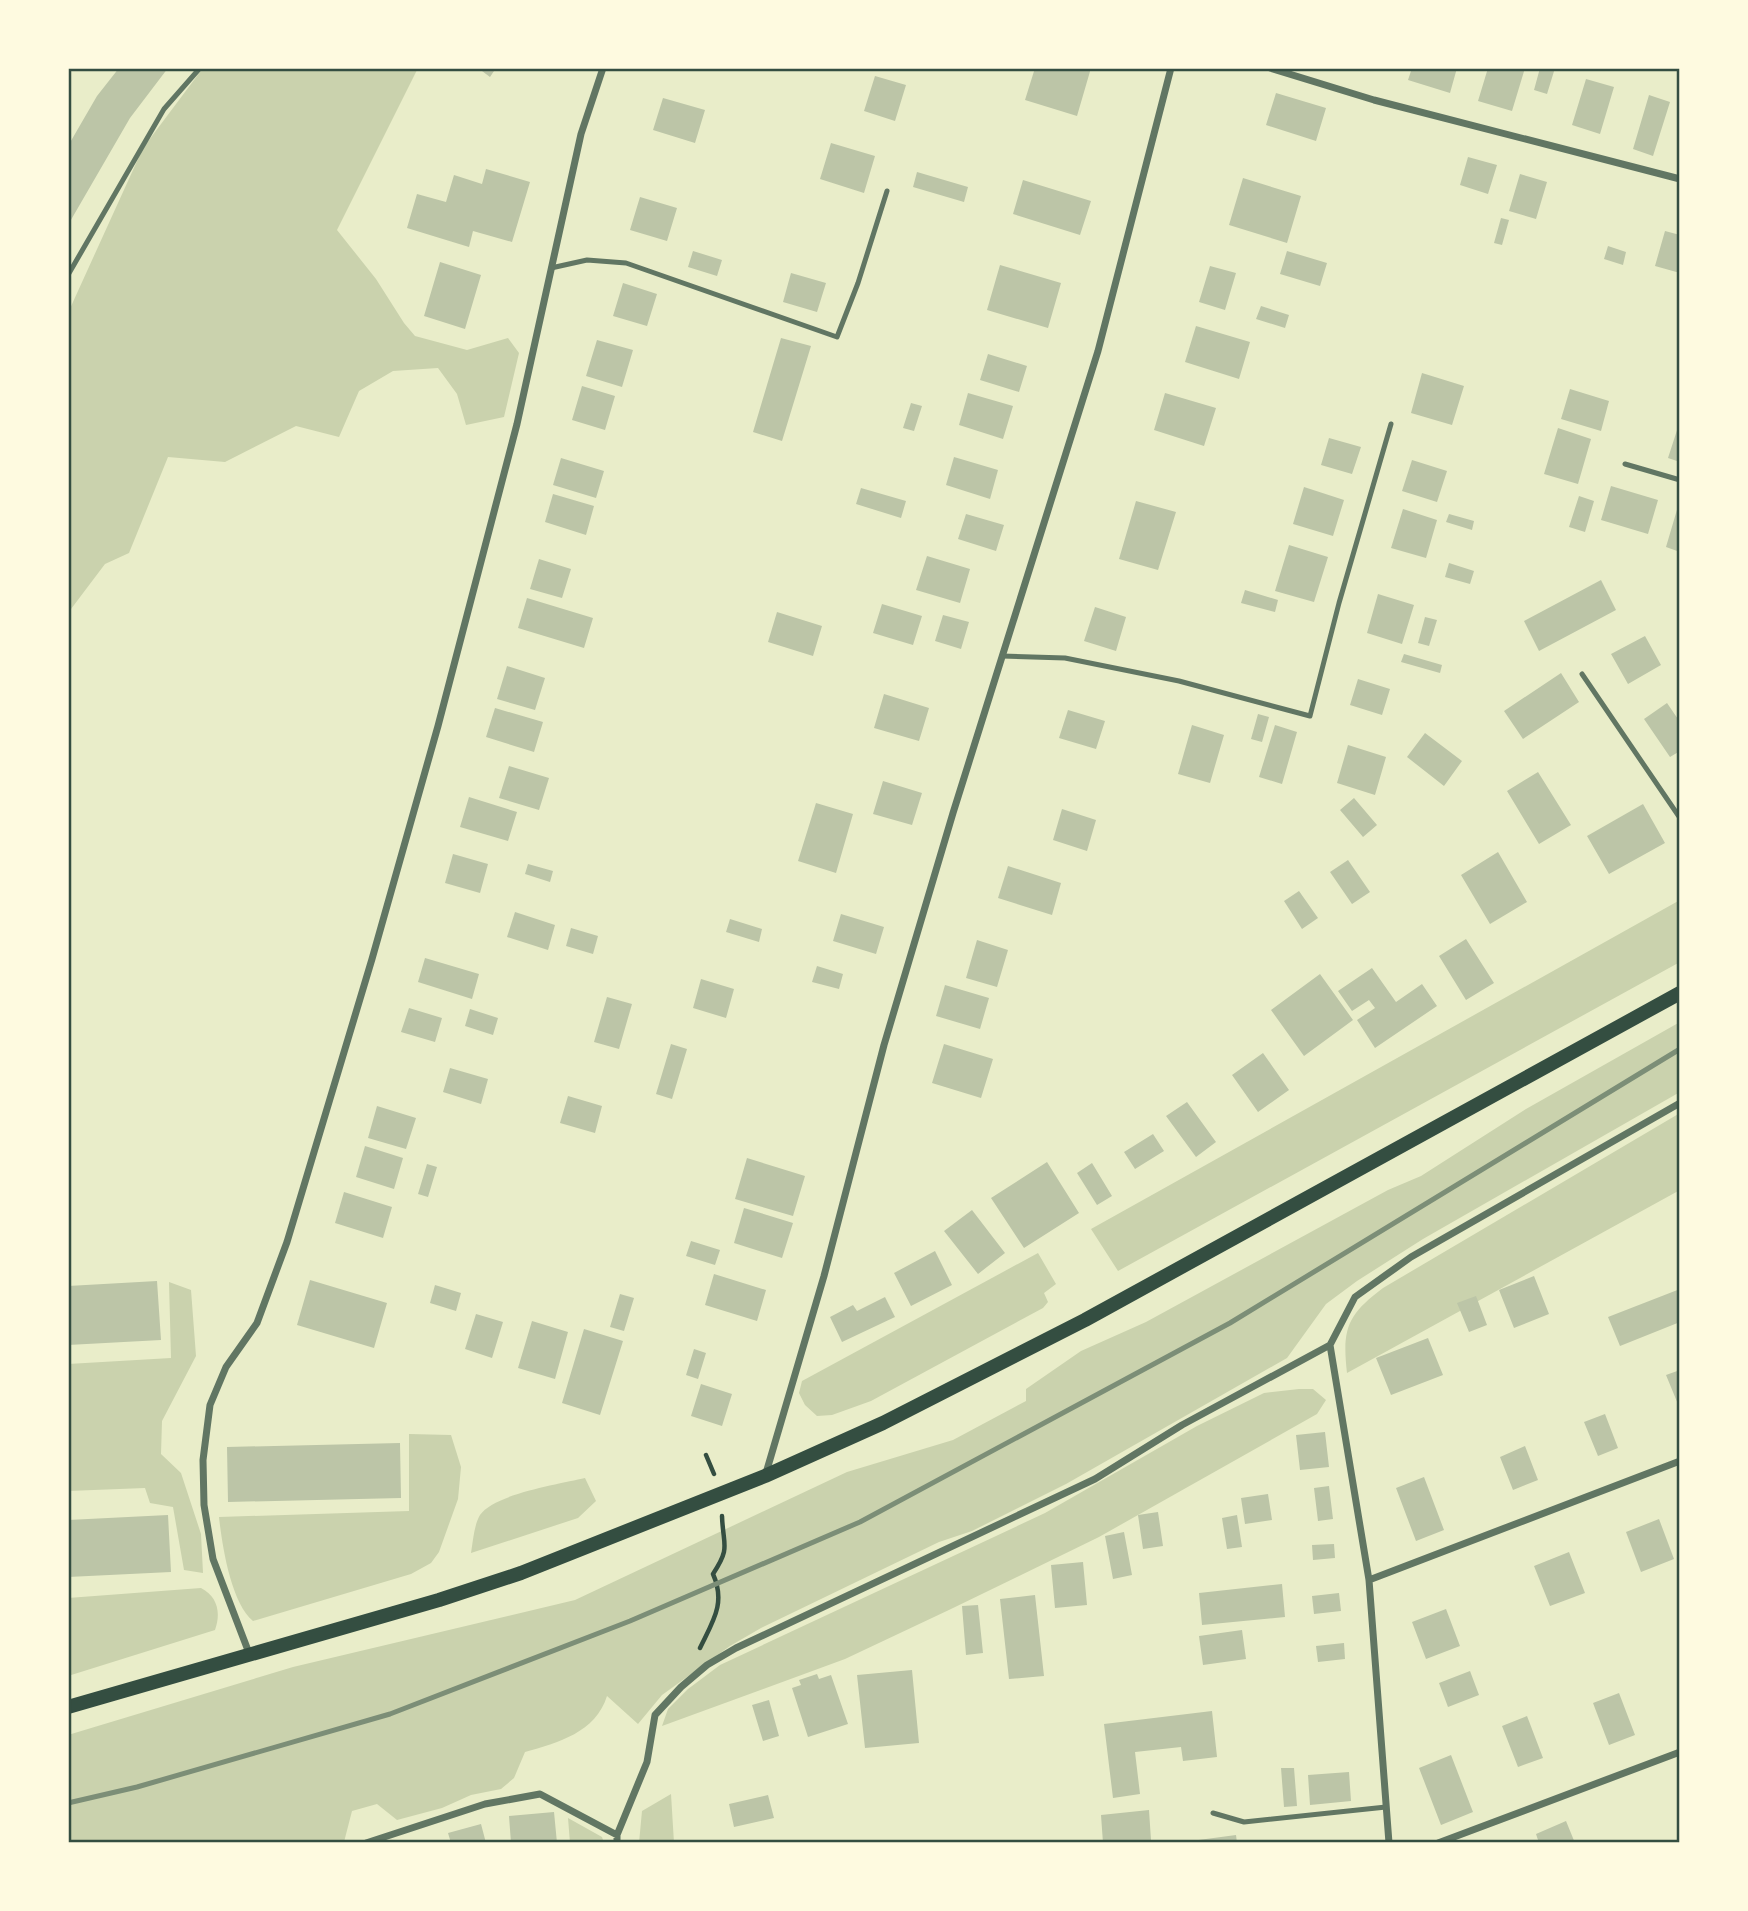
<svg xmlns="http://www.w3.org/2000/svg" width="1748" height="1911" font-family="'Fira Sans',sans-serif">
  <rect width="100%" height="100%" fill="#e9edc9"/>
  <path fill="#cad2ad" d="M203 68H418L337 230 376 279 404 323 415 336 467 350 508 338 519 353 504 417 466 425 457 394 438 368 393 371 359 391 339 437 296 426 225 462 168 457 129 553 105 564 68 613V313L143 148Z
    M1680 900V962L1118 1271 1091 1229Z
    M1680 1022V1092L1423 1239 1357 1281 1326 1304 1287 1358 1066 1484 972 1531 939 1542 761 1628 730 1646 662 1695 638 1724 607 1696C596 1732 558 1743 525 1752L514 1778 501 1789 471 1795 442 1808 397 1820 377 1804 352 1811 344 1842 68 1843V1735L293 1667 575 1600 847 1472 953 1440 1026 1401V1389L1081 1351 1146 1322 1388 1190 1421 1176 1526 1109Z
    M1680 1113V1190L1347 1373C1342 1329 1347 1315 1383 1288Z
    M1038 1253 1056 1284 1044 1293 1048 1302 1043 1308 871 1401 832 1415 817 1416 805 1405 799 1393 802 1381Z
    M169 1282 191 1290 196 1356 162 1421 161 1454 181 1473 201 1534 203 1573 184 1570 173 1507 150 1503 145 1488 68 1491V1364L171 1358Z
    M1299 1389H1313L1326 1400 1317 1414 1099 1537 951 1609 845 1659 662 1726 668 1709 688 1689 720 1665 1045 1513 1197 1426 1264 1393Z
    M409 1434 451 1435 461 1467 458 1499 439 1552 431 1563 411 1574 253 1621C231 1603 222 1545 219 1517L409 1511Z
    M585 1478 596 1501 578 1518 471 1553C473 1541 474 1525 480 1515 494 1494 560 1484 585 1478Z
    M201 1588C218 1597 221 1613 215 1630L68 1676V1598Z
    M671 1794 674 1843H639L642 1811Z
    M568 1818 602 1837 604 1843H570Z"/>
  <path fill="#bcc5a7" d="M119 68H168L130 118 68 225V146L97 96Z
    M478 68H496L490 77Z
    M1035 68H1091L1077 116 1025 100Z
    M1412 68H1457L1450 93 1408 80Z
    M1488 68H1525L1512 111 1478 101Z
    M1540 68H1555L1547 94 1534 90Z
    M875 76 906 85 895 121 864 111Z
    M1586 79 1614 87 1600 134 1572 125Z
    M1276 93 1326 108 1316 141 1266 125Z
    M1649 95 1670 102 1653 156 1633 149Z
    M663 98 705 110 695 143 653 130Z
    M831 143 875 156 864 193 820 179Z
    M1468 157 1497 165 1488 194 1460 185Z
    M486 169 530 182 512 242 473 231 469 247 407 228 417 194 446 202 454 175 482 184Z
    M917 172 968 187 964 202 913 187Z
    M1520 174 1547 182 1536 219 1509 211Z
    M1243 178 1301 196 1287 243 1229 225Z
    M1023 180 1091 201 1080 235 1013 214Z
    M640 197 677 208 667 241 630 230Z
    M1501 218 1509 220 1502 245 1494 243Z
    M1665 231 1680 235V273L1655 266Z
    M1608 246 1626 252 1623 265 1604 259Z
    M693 251 722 260 717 276 688 267Z
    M1287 251 1327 263 1320 286 1280 274Z
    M440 262 481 275 465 329 424 316Z
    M1000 265 1061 283 1048 328 987 310Z
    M1210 266 1236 273 1225 310 1199 302Z
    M791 273 826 283 817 312 783 302Z
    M623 283 657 294 647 326 613 316Z
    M1261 306 1289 315 1285 328 1256 319Z
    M1196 326 1250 342 1239 379 1185 362Z
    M781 338 811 346 782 441 753 432Z
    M597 340 633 350 622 387 586 376Z
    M988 354 1027 366 1019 392 980 380Z
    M1422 373 1464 386 1452 425 1411 413Z
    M582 386 615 396 605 430 572 420Z
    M1570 389 1609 401 1601 431 1561 419Z
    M968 393 1013 406 1003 439 959 425Z
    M1165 393 1216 408 1204 446 1154 430Z
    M911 403 922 406 914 431 903 428Z
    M1680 421V462L1668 458Z
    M1558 428 1591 439 1578 484 1544 474Z
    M1329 438 1361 447 1352 474 1321 465Z
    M954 457 998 470 990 499 946 485Z
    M561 458 604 471 596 498 553 485Z
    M1412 460 1447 471 1437 502 1402 491Z
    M1611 486 1658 500 1648 534 1601 520Z
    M1304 487 1344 500 1333 536 1293 524Z
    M861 488 906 501 901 518 856 504Z
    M553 494 594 506 586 535 545 522Z
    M1579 496 1594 501 1585 532 1569 527Z
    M1136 501 1176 512 1158 570 1119 559Z
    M1679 503H1680V552L1666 547Z
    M1403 509 1437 520 1426 558 1391 548Z
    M966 514 1004 525 996 551 958 539Z
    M1449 514 1474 521 1472 530 1446 522Z
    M1289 545 1328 557 1314 602 1275 591Z
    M927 556 970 569 960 603 916 590Z
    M539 559 571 569 562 598 530 589Z
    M1449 563 1474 571 1470 584 1445 577Z
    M1601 580 1616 610 1539 651 1524 621Z
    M1245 590 1278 600 1275 612 1241 603Z
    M1378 594 1414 605 1402 644 1367 633Z
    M527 598 593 618 584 648 518 628Z
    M882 604 922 616 913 645 873 633Z
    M1095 607 1126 617 1116 651 1084 641Z
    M777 612 822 626 813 656 768 642Z
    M943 615 969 622 961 649 935 641Z
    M1425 617 1437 620 1429 646 1418 643Z
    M1645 636 1661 665 1628 684 1611 654Z
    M1404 654 1442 665 1440 673 1401 662Z
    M507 666 545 678 535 710 497 699Z
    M1561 673 1579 702 1523 739 1504 711Z
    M1358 679 1390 689 1382 715 1350 705Z
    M884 694 929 708 919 741 874 728Z
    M1667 703 1680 722V751L1670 757 1644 719Z
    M495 708 543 722 534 752 486 737Z
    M1068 710 1105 721 1096 749 1059 738Z
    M1258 714 1269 717 1262 742 1251 739Z
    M1192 725 1224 735 1210 783 1178 774Z
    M1275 725 1297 732 1282 784 1259 777Z
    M1425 733 1462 761 1444 786 1407 757Z
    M1348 745 1386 757 1375 795 1337 783Z
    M509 766 549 778 539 810 499 798Z
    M1538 772 1571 825 1539 844 1507 791Z
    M883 781 922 793 912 825 873 814Z
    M469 797 517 812 508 841 460 827Z
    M1354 798 1377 825 1363 837 1340 810Z
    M816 803 853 814 836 873 798 861Z
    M1643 804 1665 843 1609 874 1587 836Z
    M1062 809 1096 820 1087 851 1053 840Z
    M1498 852 1527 902 1490 924 1461 875Z
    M453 854 488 864 480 893 445 883Z
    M1348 860 1370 892 1352 904 1330 872Z
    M528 864 553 871 550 882 525 874Z
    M1008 866 1061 883 1052 915 998 898Z
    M1299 891 1318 918 1302 929 1284 901Z
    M515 912 555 925 548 950 507 937Z
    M841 914 884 927 876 954 833 941Z
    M730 919 762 929 759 942 726 932Z
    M571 928 598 936 593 954 566 946Z
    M1466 939 1494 983 1466 1000 1439 956Z
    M977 940 1008 950 997 987 966 978Z
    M425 958 479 974 472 999 418 982Z
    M817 966 843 974 839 989 812 982Z
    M1372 968 1396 1002 1422 984 1437 1006 1375 1048 1357 1020 1375 1008 1369 1000 1352 1011 1338 991Z
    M1320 974 1353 1020 1304 1056 1271 1010Z
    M701 979 734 989 726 1018 693 1008Z
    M945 985 989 998 980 1029 936 1016Z
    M607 997 632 1004 619 1049 594 1042Z
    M409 1008 442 1018 435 1042 401 1032Z
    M470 1009 498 1018 493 1035 465 1026Z
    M671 1044 687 1049 672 1099 656 1094Z
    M944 1044 993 1059 981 1098 932 1083Z
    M1263 1053 1289 1090 1258 1112 1232 1075Z
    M450 1068 488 1079 481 1104 443 1092Z
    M568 1096 602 1106 595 1133 560 1123Z
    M1187 1102 1216 1142 1196 1157 1166 1116Z
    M377 1106 416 1118 406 1149 368 1138Z
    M1153 1134 1164 1151 1135 1169 1124 1152Z
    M365 1146 403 1158 394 1189 356 1177Z
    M747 1158 805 1176 793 1216 735 1199Z
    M1047 1162 1079 1213 1024 1248 991 1198Z
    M1092 1163 1112 1196 1097 1205 1077 1173Z
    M427 1164 437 1167 428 1197 418 1194Z
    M344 1192 392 1207 383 1238 335 1223Z
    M744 1208 793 1223 782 1258 734 1243Z
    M972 1210 1005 1253 978 1274 944 1231Z
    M691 1241 720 1250 715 1265 686 1256Z
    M935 1251 952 1285 911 1306 894 1273Z
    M714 1274 766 1290 757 1321 705 1305Z
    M1534 1276 1549 1314 1514 1328 1499 1290Z
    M310 1280 387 1303 374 1348 297 1325Z
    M157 1281 161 1340 68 1345V1286Z
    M435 1285 461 1293 456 1311 430 1303Z
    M1680 1289V1322L1620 1346 1608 1317Z
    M620 1294 634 1298 624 1331 610 1327Z
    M1476 1296 1487 1325 1469 1332 1457 1303Z
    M885 1297 895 1317 842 1342 830 1317 853 1305 857 1311Z
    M476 1314 503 1322 492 1358 465 1349Z
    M532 1321 568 1332 555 1379 518 1368Z
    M584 1329 623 1341 600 1415 562 1403Z
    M1428 1338 1443 1375 1391 1395 1376 1358Z
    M694 1349 706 1353 698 1379 686 1375Z
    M1680 1370V1409L1666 1375Z
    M701 1384 732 1394 722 1426 691 1416Z
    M1605 1414 1618 1448 1598 1456 1584 1422Z
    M1325 1432 1329 1467 1300 1470 1296 1435Z
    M400 1443 401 1498 228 1502 227 1447Z
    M1525 1446 1538 1480 1513 1490 1500 1457Z
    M1424 1477 1444 1530 1416 1541 1396 1488Z
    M1329 1486 1333 1519 1318 1521 1314 1488Z
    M1268 1494 1272 1520 1245 1524 1241 1498Z
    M1158 1512 1163 1546 1143 1549 1138 1515Z
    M168 1515 171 1572 68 1577V1520Z
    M1237 1515 1242 1547 1227 1549 1222 1518Z
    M1659 1519 1674 1559 1641 1572 1626 1532Z
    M1124 1532 1132 1575 1113 1579 1105 1536Z
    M1334 1544 1335 1558 1313 1560 1312 1545Z
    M1569 1552 1585 1593 1550 1606 1534 1566Z
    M1083 1562 1087 1605 1055 1608 1051 1565Z
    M1282 1584 1285 1617 1202 1625 1199 1593Z
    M1339 1593 1341 1611 1314 1614 1312 1596Z
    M1035 1595 1044 1676 1009 1679 1000 1599Z
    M978 1605 983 1653 966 1655 962 1606Z
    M1446 1609 1460 1646 1426 1659 1412 1622Z
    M1242 1630 1246 1659 1203 1665 1199 1636Z
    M1344 1643 1345 1659 1318 1662 1316 1646Z
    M912 1670 919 1743 865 1748 857 1675Z
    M1470 1671 1479 1695 1448 1707 1439 1683Z
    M817 1674 819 1679 831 1675 848 1724 808 1737 792 1688 801 1685 799 1680Z
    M1619 1693 1635 1735 1609 1745 1593 1703Z
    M769 1700 779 1736 763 1741 752 1705Z
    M1212 1711 1217 1757 1183 1761 1181 1747 1135 1752 1140 1794 1113 1798 1104 1724Z
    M1527 1716 1543 1758 1518 1767 1502 1726Z
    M1451 1755 1473 1812 1441 1825 1419 1768Z
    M1281 1768H1294L1297 1806 1284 1807Z
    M1349 1772 1351 1801 1310 1805 1308 1775Z
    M768 1795 774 1818 734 1827 729 1804Z
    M1149 1810 1151 1840 1103 1843 1101 1815Z
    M554 1812 557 1843H511L509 1816Z
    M1566 1821 1575 1843H1539L1536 1834Z
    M481 1824 486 1843H451L448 1833Z
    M1236 1835 1237 1843H1191V1841Z"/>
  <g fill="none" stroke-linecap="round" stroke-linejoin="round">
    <path stroke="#344e41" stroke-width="4.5" d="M706 1455 714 1474
      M700 1648C713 1621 726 1603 713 1574 731 1547 723 1546 722 1516"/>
    <path stroke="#617663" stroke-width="5" d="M551 268 587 260 626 263 837 337 858 283 887 191
      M68 275 164 109 200 68
      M1625 464 1680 480
      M1002 656 1065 658 1179 681 1310 716 1339 603 1391 424
      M1582 674 1680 818
      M1213 1813 1244 1822 1386 1807"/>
    <path stroke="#617663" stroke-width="7" d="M1270 68 1374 100 1680 179
      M1330 1345 1369 1580 1389 1843
      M766 1473 824 1276 884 1045 953 813 1098 351 1171 68
      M1369 1580 1680 1461
      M249 1653 213 1559 204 1505 203 1460 210 1405 226 1367 257 1323 287 1242 372 959 438 726 517 424 581 134 603 68
      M366 1843 485 1804 540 1794 617 1835
      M617 1843V1835L647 1762 655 1715 681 1687 707 1665 736 1648 1095 1479 1182 1425 1330 1345 1355 1297 1411 1257 1680 1103
      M1438 1843 1680 1752"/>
    <path stroke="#344e41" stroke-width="14" d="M68 1707 439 1600 521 1573 765 1476 883 1423 1085 1320 1680 993"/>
    <path stroke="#7c8e77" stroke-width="5" d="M68 1803 137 1787 390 1714 630 1621 860 1522 1230 1323 1680 1049"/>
  </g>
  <rect width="1748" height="1911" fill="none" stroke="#fefae0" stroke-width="140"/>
  <rect x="70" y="70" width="1608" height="1771" fill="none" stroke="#344e41" stroke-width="2.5"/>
</svg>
